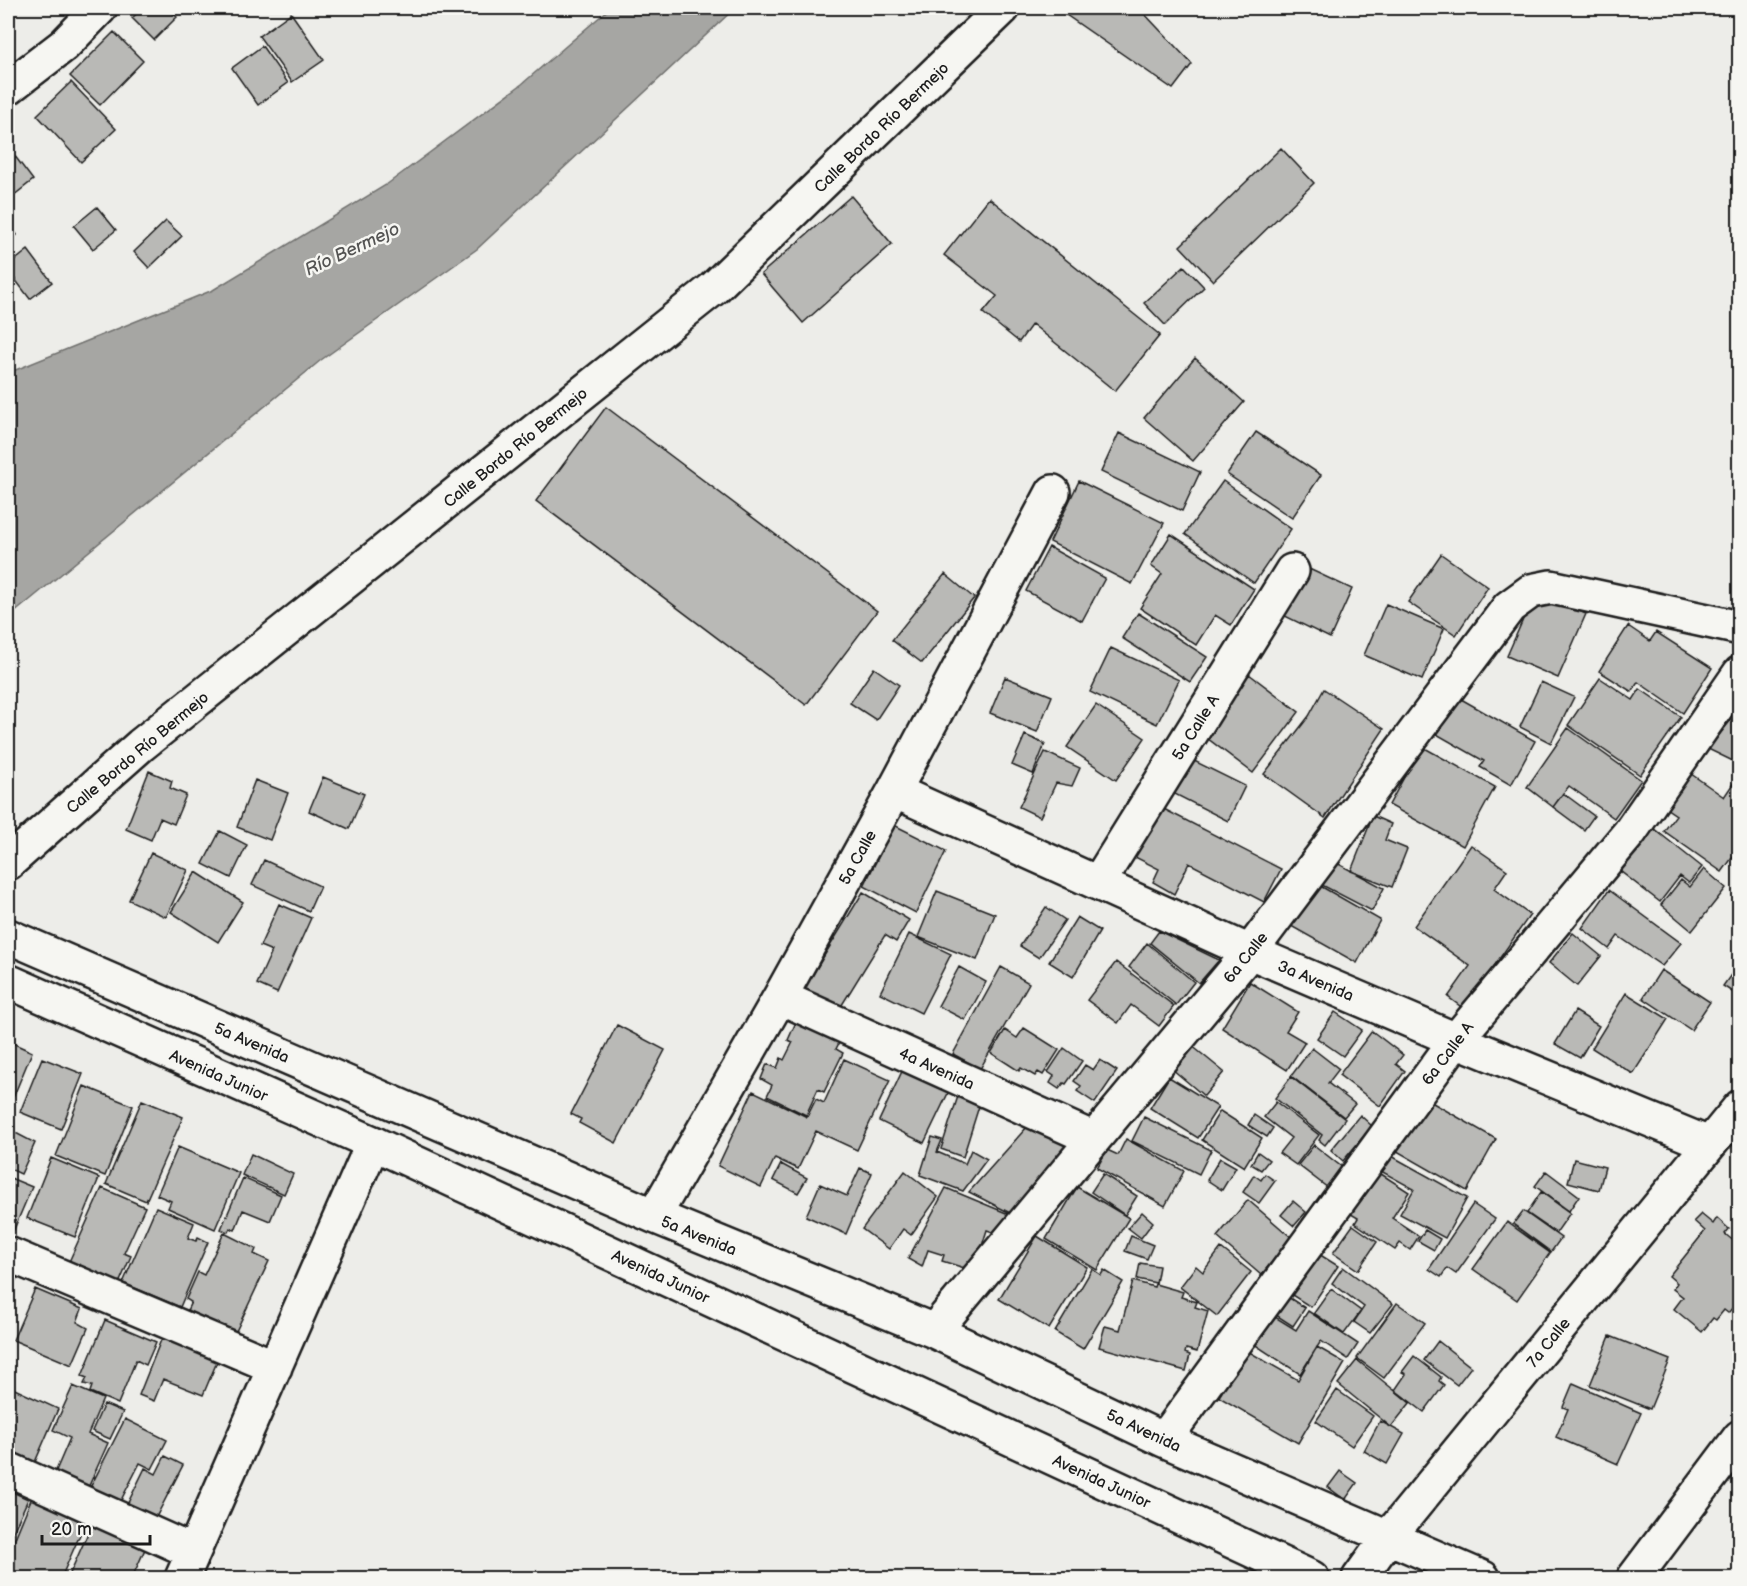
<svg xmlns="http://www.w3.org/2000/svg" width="1747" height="1586" font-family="'Balsamiq Sans',sans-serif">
  <rect width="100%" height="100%" fill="#edede9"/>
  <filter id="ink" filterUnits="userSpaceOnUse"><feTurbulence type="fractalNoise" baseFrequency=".0167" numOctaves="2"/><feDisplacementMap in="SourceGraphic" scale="12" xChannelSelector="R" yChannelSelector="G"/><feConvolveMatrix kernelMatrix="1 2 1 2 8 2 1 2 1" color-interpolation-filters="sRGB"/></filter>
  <g filter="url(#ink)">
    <path fill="#a6a6a3" stroke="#6f6f6d" stroke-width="1.5" d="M610 8H735L477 249 321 360 8 618V373L213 290 386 185 522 84Z"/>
    <path fill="#b9b9b6" stroke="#1c1c1c" stroke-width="1.5" d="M143 8H168L177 17 154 40 132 18Z
      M1056 8H1139L1192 64 1173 89Z
      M291 13 324 60 292 82 259 36Z
      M114 32 143 61 100 105 70 76Z
      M262 46 288 83 258 105 232 68Z
      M71 82 116 129 81 162 37 115Z
      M8 147 33 180 8 200Z
      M1281 148 1314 183 1213 281 1180 246Z
      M851 196 892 244 803 323 761 274Z
      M989 198 1160 335 1115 391 1032 324 1019 342 983 313 997 296 944 255Z
      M97 207 116 230 93 249 74 226Z
      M166 221 182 236 149 268 134 252Z
      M8 222 17 235 8 243Z
      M28 250 52 282 30 299 8 270V266Z
      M1184 266 1204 287 1165 325 1144 303Z
      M1195 358 1244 402 1193 461 1144 418Z
      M606 407 877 611 806 705 536 501Z
      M1256 432 1321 475 1292 518 1227 474Z
      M1119 433 1200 472 1182 511 1101 472Z
      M1079 481 1164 523 1132 584 1050 542Z
      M1223 481 1291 529 1254 583 1185 534Z
      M1171 534 1254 589 1231 625 1215 615 1196 645 1140 608 1162 574 1151 566Z
      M1049 547 1105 578 1082 621 1026 591Z
      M1441 554 1488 587 1456 635 1408 602Z
      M1307 568 1352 589 1330 638 1285 616Z
      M945 574 974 598 922 663 892 640Z
      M1535 592 1586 614 1558 678 1507 656Z
      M1386 604 1444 629 1422 680 1364 655Z
      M1138 613 1207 657 1190 682 1122 638Z
      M1628 626 1650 641 1656 632 1712 668 1683 713 1638 682 1632 692 1599 671Z
      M1111 648 1179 680 1157 724 1090 692Z
      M874 668 899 685 876 720 850 703Z
      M1249 674 1299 712 1253 773 1203 735Z
      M1005 677 1052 696 1037 732 990 713Z
      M1600 678 1633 700 1640 689 1681 717 1640 775 1568 725Z
      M1541 682 1574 697 1551 743 1520 727Z
      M1324 689 1384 729 1325 818 1264 774 1309 716Z
      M1454 695 1535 741 1511 785 1480 767 1484 761 1433 732Z
      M1096 705 1145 738 1116 780 1067 747Z
      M1731 720 1740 724V784L1734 782 1737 763 1708 749Z
      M1568 728 1641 780 1614 818 1569 786 1553 807 1527 787Z
      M1025 735 1045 744 1033 774 1012 765Z
      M1421 746 1495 787 1463 846 1389 805Z
      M1045 752 1080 768 1072 786 1056 783 1040 817 1019 807Z
      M1180 754 1245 786 1228 821 1163 788Z
      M1684 769 1724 797 1734 782 1740 786V847L1722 872 1664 831 1676 815 1660 804Z
      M149 771 172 781 170 788 186 795 174 824 160 818 151 840 126 829Z
      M323 777 364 794 349 829 309 811Z
      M255 780 288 793 270 840 237 827Z
      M1563 793 1594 816 1584 830 1553 807Z
      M1152 803 1281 869 1264 902 1189 863 1174 894 1153 882 1159 869 1127 853Z
      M1373 816 1391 824 1385 840 1407 849 1392 887 1351 871Z
      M894 825 946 851 916 913 864 886Z
      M1653 828 1702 867 1689 883 1680 876 1660 902 1620 871Z
      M220 831 247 845 231 878 203 864Z
      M1471 845 1507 870 1494 889 1530 915 1464 1009 1448 997 1470 966 1414 926Z
      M151 853 188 870 166 917 129 900Z
      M264 860 320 886 309 911 252 885Z
      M1333 861 1384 888 1372 911 1320 884Z
      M1704 869 1726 888 1692 931 1661 905 1681 880 1690 887Z
      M196 872 243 902 218 942 171 912Z
      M1315 883 1380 920 1357 963 1291 926Z
      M1609 890 1681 943 1662 966 1618 936 1609 949 1582 928Z
      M937 891 995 914 977 960 918 937Z
      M863 892 909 920 896 942 885 935 837 1013 802 992Z
      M279 904 311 918 277 993 257 984 272 951 260 946Z
      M1046 907 1065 920 1039 958 1020 946Z
      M1077 917 1100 931 1073 977 1049 962Z
      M1159 931 1219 960 1199 983 1150 943Z
      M1573 933 1601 956 1577 986 1549 963Z
      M909 934 951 954 921 1013 880 993Z
      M1147 943 1194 982 1176 1005 1129 967Z
      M1116 962 1174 1006 1159 1026 1131 1005 1118 1023 1087 1000Z
      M1740 962V997L1723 986Z
      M959 967 986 982 965 1020 938 1006Z
      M1001 967 1029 983 980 1069 953 1054Z
      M1661 970 1710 1002 1691 1030 1643 998Z
      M1250 982 1298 1012 1286 1031 1305 1042 1287 1070 1222 1028Z
      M1626 993 1668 1019 1633 1074 1592 1048Z
      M1575 1011 1599 1026 1580 1058 1555 1044Z
      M1335 1012 1362 1030 1343 1056 1317 1038Z
      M796 1022 844 1033 836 1049 843 1053 824 1092 818 1089 806 1115 767 1096 772 1085 761 1079 767 1064 777 1068 781 1058 784 1060 793 1042 788 1040Z
      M617 1025 665 1050 616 1143 579 1123 581 1119 571 1114Z
      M1024 1028 1059 1050 1043 1075 1038 1072 1035 1076 1021 1068 1019 1071 991 1053 1005 1030 1017 1038Z
      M1372 1031 1403 1055 1396 1064 1405 1071 1380 1106 1339 1075Z
      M8 1041 32 1052 8 1110Z
      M1191 1045 1224 1072 1204 1096 1172 1069Z
      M1064 1048 1082 1061 1066 1084 1064 1083 1059 1089 1050 1083 1054 1076 1048 1072Z
      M1312 1048 1339 1069 1328 1083 1355 1104 1344 1117 1291 1076Z
      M42 1058 83 1074 61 1129 20 1112Z
      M844 1059 890 1080 857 1150 816 1131 798 1169 775 1158 761 1187 718 1166 753 1091 807 1117 816 1099 824 1103Z
      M1100 1060 1117 1071 1095 1103 1077 1091 1081 1086 1074 1081 1085 1065 1093 1070Z
      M904 1067 950 1089 924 1143 879 1121Z
      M1169 1077 1218 1107 1198 1138 1150 1108Z
      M1291 1077 1345 1119 1325 1145 1319 1140 1322 1135 1275 1098Z
      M84 1086 133 1106 105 1176 56 1156Z
      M959 1093 981 1100 963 1157 941 1149Z
      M1426 1099 1496 1139 1467 1191 1397 1151Z
      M142 1100 183 1117 146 1201 106 1184Z
      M1276 1102 1319 1135 1296 1165 1279 1153 1291 1138 1264 1117Z
      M1220 1111 1262 1138 1244 1167 1202 1140Z
      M1254 1115 1273 1128 1267 1137 1248 1125Z
      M1360 1115 1372 1126 1343 1161 1331 1150Z
      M1036 1117 1071 1149 1014 1215 969 1192Z
      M1144 1117 1211 1150 1199 1174 1132 1141Z
      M8 1129 35 1143 21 1174 8 1168Z
      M932 1137 942 1140 937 1152 965 1164 971 1150 987 1159 963 1191 920 1175Z
      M1126 1139 1184 1171 1165 1206 1097 1168 1107 1150 1118 1155Z
      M1314 1145 1343 1168 1328 1188 1298 1165Z
      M178 1147 239 1173 215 1229 168 1208 171 1201 157 1195Z
      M1258 1152 1269 1160 1261 1170 1251 1164Z
      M251 1154 293 1174 284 1194 242 1175Z
      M1388 1154 1467 1198 1445 1238 1400 1214 1414 1189 1379 1170Z
      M51 1158 99 1178 75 1237 27 1218Z
      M1220 1158 1236 1167 1222 1190 1207 1180Z
      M1574 1159 1605 1167 1599 1190 1568 1182Z
      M781 1164 807 1178 798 1193 773 1180Z
      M860 1168 872 1173 846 1234 806 1216 820 1184 847 1196Z
      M905 1171 938 1197 911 1235 903 1229 889 1249 862 1229Z
      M1546 1171 1579 1196 1569 1211 1535 1186Z
      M1378 1172 1409 1192 1392 1218 1419 1236 1410 1250 1400 1243 1395 1250 1355 1223 1358 1218 1351 1214Z
      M1103 1174 1137 1196 1125 1215 1091 1192Z
      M1265 1174 1275 1181 1259 1203 1243 1192 1254 1175 1261 1180Z
      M8 1177 32 1187 12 1234 8 1232Z
      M243 1178 281 1195 270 1221 243 1210 235 1230 230 1228 228 1232 221 1229Z
      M1077 1187 1129 1218 1097 1270 1046 1239Z
      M102 1188 145 1207 124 1253 131 1256 118 1286 68 1264Z
      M946 1188 1011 1215 1005 1236 987 1230 974 1271 942 1261 944 1255 928 1250 922 1267 908 1259Z
      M1541 1192 1570 1213 1556 1233 1527 1213Z
      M1248 1200 1292 1238 1261 1275 1217 1237Z
      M1293 1201 1306 1212 1294 1226 1281 1215Z
      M1473 1204 1495 1219 1456 1274 1447 1268 1441 1277 1429 1269Z
      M156 1207 194 1223 188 1238 196 1241 198 1237 208 1242 180 1307 123 1283Z
      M1523 1211 1561 1238 1551 1252 1513 1224Z
      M1142 1212 1153 1222 1141 1238 1128 1228Z
      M1701 1214 1713 1224 1717 1218 1729 1229 1725 1234 1740 1246V1285L1736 1290 1740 1292V1299L1728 1313 1724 1310 1716 1320 1713 1318 1702 1332 1674 1309 1683 1297 1673 1289 1677 1283 1669 1276 1705 1231 1694 1221Z
      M1507 1222 1550 1253 1517 1300 1473 1269Z
      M1353 1225 1377 1242 1358 1270 1333 1253Z
      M1425 1230 1440 1239 1434 1250 1418 1241Z
      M224 1233 256 1249 254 1254 269 1261 230 1344 182 1321 191 1302 186 1299 198 1272 204 1275Z
      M1037 1236 1087 1267 1049 1329 999 1299Z
      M1131 1236 1153 1245 1147 1259 1125 1251Z
      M1221 1248 1251 1272 1217 1316 1180 1287 1196 1266 1203 1272Z
      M1314 1251 1338 1266 1311 1307 1287 1292Z
      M1140 1263 1159 1266 1156 1283 1137 1279Z
      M1343 1267 1393 1304 1370 1333 1354 1322 1364 1307 1332 1283Z
      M1092 1269 1101 1275 1104 1270 1123 1282 1083 1349 1055 1332Z
      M8 1273 17 1277 8 1300Z
      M1133 1281 1154 1287 1155 1284 1183 1292 1181 1297 1197 1302 1195 1307 1208 1311 1197 1352 1186 1349 1185 1353 1190 1355 1186 1371 1099 1347 1105 1326 1120 1330Z
      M35 1289 82 1309 77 1322 88 1328 72 1365 13 1340Z
      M1331 1289 1361 1311 1344 1334 1314 1313Z
      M1288 1297 1305 1308 1293 1326 1276 1315Z
      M1397 1303 1425 1323 1384 1378 1357 1358Z
      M1308 1311 1358 1344 1348 1359 1321 1341 1300 1374 1254 1344 1272 1315 1296 1330Z
      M105 1320 156 1342 146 1365 136 1360 118 1404 90 1392 92 1386 84 1384 87 1378 82 1376Z
      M163 1335 219 1357 203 1395 163 1379 154 1401 139 1395Z
      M1610 1336 1670 1360 1650 1409 1590 1385Z
      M1438 1341 1471 1367 1457 1385 1424 1360Z
      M1317 1347 1345 1363 1298 1443 1219 1397 1246 1350 1298 1380Z
      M1414 1356 1441 1377 1439 1381 1444 1385 1424 1412 1395 1390 1406 1374 1402 1372Z
      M1357 1360 1410 1403 1391 1427 1338 1384Z
      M1573 1383 1641 1413 1618 1464 1556 1437 1568 1409 1563 1407Z
      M8 1386 58 1409 35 1462 8 1450Z
      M73 1386 103 1399 88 1434 108 1443 88 1488 55 1473 70 1438 53 1430Z
      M1337 1390 1373 1416 1352 1446 1316 1421Z
      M104 1404 123 1412 110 1439 92 1431Z
      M125 1419 167 1440 152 1469 140 1463 120 1502 90 1488Z
      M1380 1421 1404 1434 1387 1464 1364 1451Z
      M165 1456 183 1465 152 1525 124 1511 145 1468 156 1474Z
      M1340 1471 1357 1483 1345 1500 1328 1487Z
      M8 1490 28 1499 8 1543Z
      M32 1497 86 1521 61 1578H13L8 1576V1555Z
      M92 1524 145 1549 132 1578H68Z"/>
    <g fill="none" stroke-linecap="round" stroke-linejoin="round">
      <g stroke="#1c1c1c" stroke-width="38">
        <path id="minor" d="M8 88 64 45 100 8
          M894 791 1250 952 1456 1040 1709 1144
          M8 863 141 745 714 288 1003 8
          M1098 883 1292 571
          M8 936 654 1216 934 1331 1164 1440 1483 1578
          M780 997 1094 1139
          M654 1216 780 997 894 791 1053 492
          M8 1254 275 1367
          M934 1331 1250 952 1509 607 1531 591 1551 587 1740 628
          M1164 1440 1456 1040 1630 832 1740 673
          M8 1469 193 1552
          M182 1578 373 1143
          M1359 1578 1387 1539 1740 1107
          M1634 1578 1740 1437"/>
      </g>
      <g stroke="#1c1c1c" stroke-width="38">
        <path id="major" d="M8 981 373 1143 1312 1578"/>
      </g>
      <use href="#minor" stroke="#f6f6f2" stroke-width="33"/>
      <use href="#major" stroke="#f6f6f2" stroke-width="33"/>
    </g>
  </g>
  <g text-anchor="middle" stroke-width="5" stroke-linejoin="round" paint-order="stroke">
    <g font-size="16" fill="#1c1c1c" stroke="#f6f6f2">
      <text transform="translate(881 127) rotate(-44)" y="6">Calle Bordo Río Bermejo</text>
      <text transform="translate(515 447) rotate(-39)" y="6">Calle Bordo Río Bermejo</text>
      <text transform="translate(1195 727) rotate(-58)" y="6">5a Calle A</text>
      <text transform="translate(137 752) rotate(-40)" y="6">Calle Bordo Río Bermejo</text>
      <text transform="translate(857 857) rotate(-61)" y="6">5a Calle</text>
      <text transform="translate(1245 957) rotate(-51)" y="6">6a Calle</text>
      <text transform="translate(1316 980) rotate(23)" y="6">3a Avenida</text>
      <text transform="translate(252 1042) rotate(23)" y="6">5a Avenida</text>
      <text transform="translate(1447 1053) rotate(-53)" y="6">6a Calle A</text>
      <text transform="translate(937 1068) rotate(24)" y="6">4a Avenida</text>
      <text transform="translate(219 1075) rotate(24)" y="6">Avenida Junior</text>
      <text transform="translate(699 1235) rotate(22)" y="6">5a Avenida</text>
      <text transform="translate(661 1276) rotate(25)" y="6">Avenida Junior</text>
      <text transform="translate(1548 1342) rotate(-51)" y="6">7a Calle</text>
      <text transform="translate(1144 1430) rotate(25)" y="6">5a Avenida</text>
      <text transform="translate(1102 1481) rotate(25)" y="6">Avenida Junior</text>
    </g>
    <g font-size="18" font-style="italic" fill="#535352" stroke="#f6f6f2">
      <text transform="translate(352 249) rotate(-25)" y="6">Río Bermejo</text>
    </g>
  </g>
  <rect width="1747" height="1586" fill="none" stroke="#f6f6f2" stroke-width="30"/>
  <rect x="15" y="15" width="1717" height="1556" fill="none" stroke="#1c1c1c" stroke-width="2" filter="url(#ink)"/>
  <path d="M42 1535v9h108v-9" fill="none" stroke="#1c1c1c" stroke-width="3"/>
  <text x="51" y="1535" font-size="18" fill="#1c1c1c" stroke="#f6f6f2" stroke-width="4.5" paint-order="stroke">20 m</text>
</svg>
